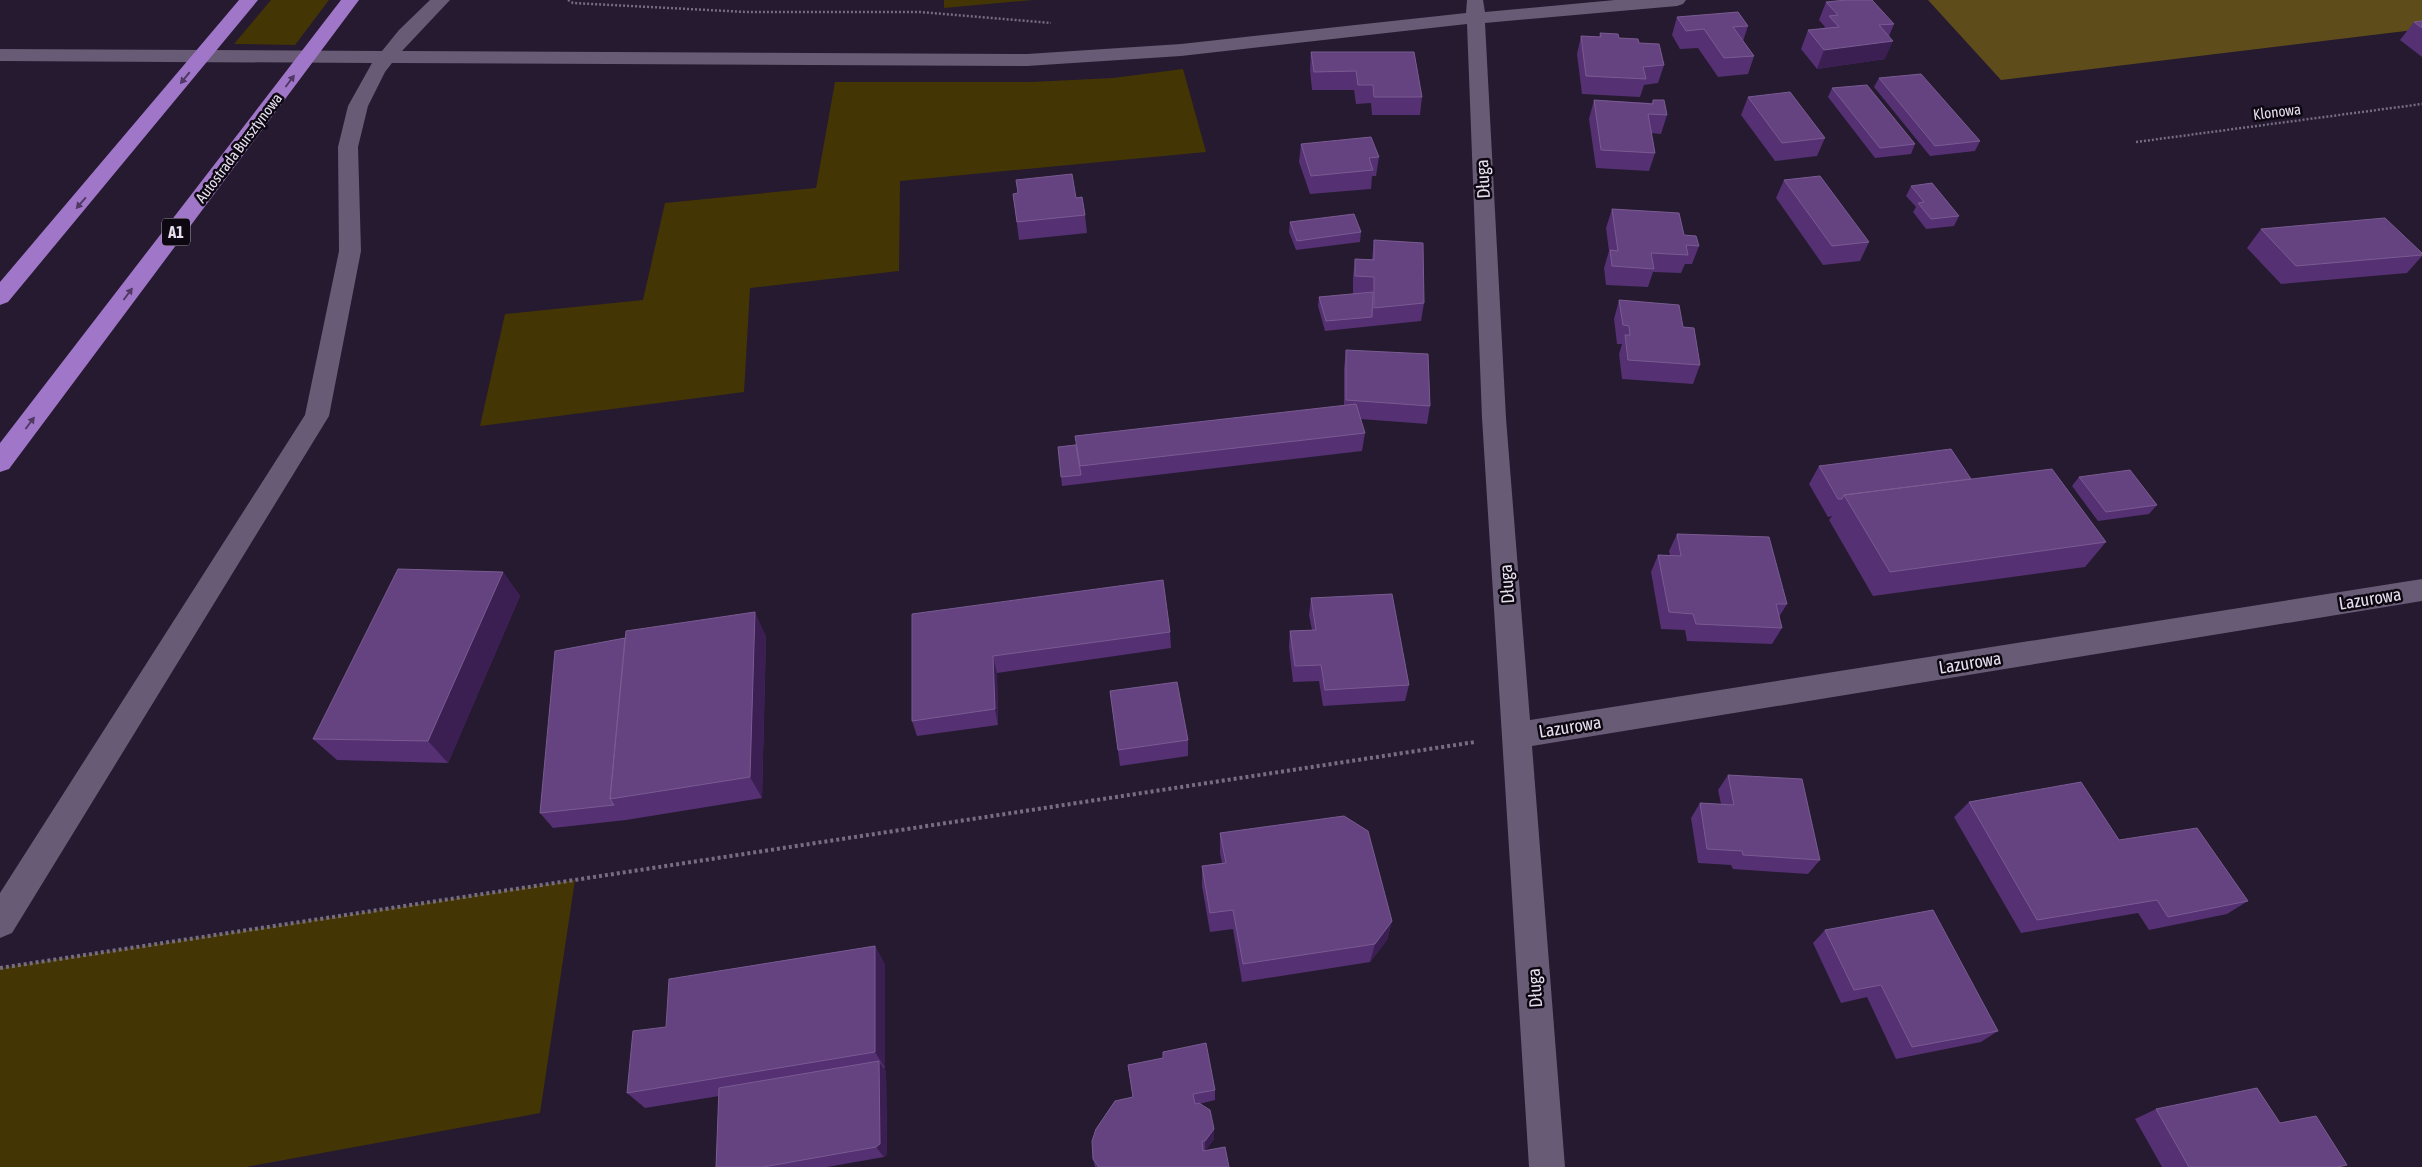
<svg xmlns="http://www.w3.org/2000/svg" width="2422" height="1167" font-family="'Asap Condensed',sans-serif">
  <rect width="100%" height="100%" fill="#251a30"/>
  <path fill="#443505" d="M271 0H329L295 45 234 44Z
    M944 0H1033L944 8Z
    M1183 69 1206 152 900 181 899 271 750 288 744 392 480 426 505 314 643 300 665 203 816 188 835 82H1031L1113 78Z
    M575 880 540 1113 246 1167H0V968Z"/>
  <path fill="#5e4d1a" d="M1928 0H2422V29L2001 80Z"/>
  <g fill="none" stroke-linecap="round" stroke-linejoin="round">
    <path stroke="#766d80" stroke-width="2.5" stroke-dasharray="2 2" stroke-linecap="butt" d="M568 0 573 3 746 12H920L1051 23
      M2136 142 2422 104"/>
    <path stroke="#766d80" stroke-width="4" stroke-dasharray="3 3" stroke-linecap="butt" d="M0 968 1475 742"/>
    <path fill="#685b75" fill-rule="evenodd" d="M430 0H450L402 51 1027 54 1181 44 1466 13 1467 0H1483L1485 12 1615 0H1686L1683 4 1677 6 1485 23 1506 418 1530 720 2422 579V601L1532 746 1565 1167H1529L1482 418 1467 24 1181 56 1027 66 392 63 385 72 368 106 358 147 361 251 329 416 12 933 0 938V893L305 415 339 251 338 147 348 106 372 63 0 61V49L382 51 399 30Z"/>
    <path fill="#a076c8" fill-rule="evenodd" d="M239 0H258L8 302 0 305V282Z
      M341 0H359L9 469 0 472V443Z"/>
  </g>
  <path fill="#553072" d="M1826 2 1894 24 1889 36 1885 59 1817 69 1801 49 1808 30 1824 29 1825 27 1819 20Z
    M1677 17 1748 26 1743 41 1754 56 1748 74 1718 77 1698 48 1680 49 1672 35Z
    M2422 21V57L2400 40 2414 22Z
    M1600 33 1639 43 1664 65 1658 83 1644 85 1640 97 1582 94 1577 54 1581 36 1599 37Z
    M1311 52 1422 97 1420 115H1372L1371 103 1356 104 1354 90H1312L1310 70Z
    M1879 78 1980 141 1975 151 1930 156 1874 87Z
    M1832 88 1915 144 1911 154 1875 158 1828 97Z
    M1748 97 1825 138 1817 156 1775 161 1741 115Z
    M1594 100 1652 103 1653 100 1667 115 1661 134 1651 133 1655 153 1649 171 1596 168 1589 119Z
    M1301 144 1379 157 1376 176H1372L1371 189 1310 194 1299 162Z
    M1784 180 1869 242 1860 261 1823 265 1776 198Z
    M1911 186 1959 216 1954 226 1926 229 1913 212 1916 207 1906 196Z
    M1013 194 1076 198 1085 215 1087 233 1019 240Z
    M1612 209 1684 235 1699 246 1692 264H1685L1681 273 1653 272 1648 287 1606 285 1604 268 1609 251 1606 228Z
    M1290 222 1361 232 1360 242 1296 250 1289 232Z
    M2261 229 2422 253V256L2407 273 2281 284 2247 248Z
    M1374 240 1424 303 1421 321 1325 331 1318 306 1319 297 1353 294V277L1355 259H1372Z
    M1619 300 1683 327 1700 365 1693 384 1622 379 1619 354 1622 344H1617L1614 319Z
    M1346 350 1430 406 1427 424 1360 419 1365 433 1362 451 1062 486 1058 447 1344 406V369Z
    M1819 466 1971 479 2106 542 2085 567 1873 596 1829 520 1832 516 1828 517 1809 484Z
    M2079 477 2157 505 2149 514 2098 521 2072 486Z
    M1677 534 1787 604 1779 617 1782 628 1772 644 1687 641 1685 630 1661 629 1651 572 1658 555H1670L1669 551Z
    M503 572 520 596 448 763 337 760 313 739Z
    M1311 598 1409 685 1405 701 1323 706 1319 681 1293 682 1289 647 1290 631 1312 630 1309 615Z
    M912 614 1170 632 1171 648 997 673 998 725 917 736 912 721Z
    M766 636 762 798 626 820 553 828 540 813Z
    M1110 691 1188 740V756L1120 766Z
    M1728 775 1820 860 1808 874 1733 869 1731 865 1698 863 1691 818 1700 803 1721 804 1718 790Z
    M1969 802 2119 840 2248 901 2227 914 2149 930 2138 913 2021 933 1954 817Z
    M1220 833 1392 921 1387 940 1370 962 1242 982 1233 929 1210 932 1202 886V866L1222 863 1220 853Z
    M1825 930 1998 1031 1981 1042 1896 1059 1867 997 1841 1003 1813 943Z
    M875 946 885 965V1068H884L886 1072 887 1154 884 1157 827 1167H716L719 1096 645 1108 627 1093 666 1027Z
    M1215 1090V1100L1199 1104 1214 1129V1139L1205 1151H1203L1229 1167H1095L1093 1159 1133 1097Z
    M2156 1109 2280 1123 2347 1165 2341 1167H2162L2135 1119Z"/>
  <path fill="#3b1f52" d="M1893 41 1885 59 1817 69 1824 50Z
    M503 572 520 596 448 763 428 741Z
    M755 612 766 636 762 798 750 777Z
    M993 656 997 673 998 725 995 709Z
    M1392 921 1387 940 1370 962 1375 944Z
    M875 946 885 965V1068L875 1052Z
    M879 1061 886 1072 887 1154 884 1157 876 1147Z
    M1214 1129V1139L1205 1151V1141Z"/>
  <path fill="#654380" stroke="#795b91" d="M1846 0H1872L1894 24 1879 25 1893 41 1824 50 1808 30 1839 27 1829 16 1838 15 1826 2Z
    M1738 12 1748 26 1733 27 1754 56 1724 58 1704 29 1686 31 1677 17Z
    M2422 21V28L2414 22Z
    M1600 33 1618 34 1619 38 1638 39 1639 43 1659 44 1664 65 1643 67 1646 79 1586 76 1581 36 1601 37Z
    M1311 52H1414L1422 97H1374L1373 85H1358L1356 71 1314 72Z
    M1921 74 1980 141 1935 146 1879 78Z
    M1867 85 1915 144 1880 148 1832 88Z
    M1790 92 1825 138 1782 143 1748 97Z
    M1594 100 1653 104V100H1664L1667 115 1648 114 1655 153 1601 150Z
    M1371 137 1379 157 1369 158 1373 170 1311 176 1301 144Z
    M1072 174 1076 198 1082 197 1085 215 1017 222 1013 194 1018 193 1016 180Z
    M1820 176 1869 242 1832 246 1784 180Z
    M1932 183 1959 216 1931 219 1918 203 1924 202 1911 186Z
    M1612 209 1679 213 1684 235 1696 236 1699 246 1686 245 1688 255 1651 253 1654 269 1612 266 1610 250 1618 251Z
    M1354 214 1361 232 1297 241 1290 222Z
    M2385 218 2422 253V255L2296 266 2261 229Z
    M1374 240 1423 243 1424 303 1374 308V277L1355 276V259L1374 260Z
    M1373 292 1372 317 1326 321 1319 297Z
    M1619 300 1679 305 1683 327 1694 328 1700 365 1628 360 1625 335H1630L1629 326 1623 325Z
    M1346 350 1428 354 1430 406 1346 400Z
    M1356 404 1365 433 1080 466 1075 436Z
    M1076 445 1081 475 1061 477 1058 447Z
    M1951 449 1971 479 1844 495 1842 499H1838L1819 466Z
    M2052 469 2106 542 1890 572 1844 495Z
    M2130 470 2157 505 2106 512 2079 477Z
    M1677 534 1769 537 1787 604H1776L1782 628 1696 624 1693 614 1669 612 1658 555 1681 556Z
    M398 569 503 572 428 741 313 739Z
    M1163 580 1170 632 993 656 995 709 912 721V614Z
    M1392 594 1409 685 1325 690 1321 665 1295 666 1290 631 1316 630 1311 598Z
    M755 612 750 777 610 799 626 631Z
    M625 638 610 799 614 805 540 813 555 651Z
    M1177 682 1188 740 1118 750 1110 691Z
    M1728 775 1802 779 1820 860 1743 855 1742 851 1707 849 1700 803 1734 805Z
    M2081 782 2119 840 2197 828 2248 901 2168 917 2157 900 2037 920 1969 802Z
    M1344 816 1368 831 1392 921 1375 944 1243 964 1233 910 1210 913 1202 866 1226 863 1220 833Z
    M1933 910 1998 1031 1912 1047 1881 985 1854 990 1825 930Z
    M875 946V1052L627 1093 633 1031 666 1027 669 979Z
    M1206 1043 1215 1090 1193 1094 1195 1104 1199 1103 1210 1110 1214 1129 1205 1141H1202L1203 1151 1225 1147 1229 1167H1099L1093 1159 1092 1141 1096 1129 1115 1101 1133 1097 1128 1065 1163 1058V1052Z
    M879 1061 880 1144 876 1147 763 1167H716L719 1088Z
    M2257 1088 2280 1123 2316 1116 2347 1165 2337 1167H2189L2156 1109Z"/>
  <defs><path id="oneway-solid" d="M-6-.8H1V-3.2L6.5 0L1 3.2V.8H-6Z" transform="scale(1.25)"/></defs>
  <g fill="#4f3963">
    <use href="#oneway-solid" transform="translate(185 78) rotate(129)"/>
    <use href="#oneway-solid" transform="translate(290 81) rotate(-53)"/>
    <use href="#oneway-solid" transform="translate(81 203) rotate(131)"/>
    <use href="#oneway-solid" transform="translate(128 294) rotate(-53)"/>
    <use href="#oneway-solid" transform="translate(30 423) rotate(-53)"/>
  </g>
  <g text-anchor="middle" stroke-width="5" stroke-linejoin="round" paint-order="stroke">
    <g font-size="15" fill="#e6dfee" stroke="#0c0711">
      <text transform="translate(2277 112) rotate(-7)" y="5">Klonowa</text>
      <text transform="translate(239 148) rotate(-53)" y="5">Autostrada Bursztynowa</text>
    </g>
    <rect fill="#0c0711" stroke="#a59eac" stroke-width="1" x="162" y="218.5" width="28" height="27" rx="4"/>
    <g font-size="16" font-weight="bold" fill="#e6dfee">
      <text x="176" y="238">A1</text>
    </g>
    <g font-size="18" fill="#e6dfee" stroke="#0c0711">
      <text transform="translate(1483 179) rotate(-93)" y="6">Długa</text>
      <text transform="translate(1507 584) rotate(-94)" y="6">Długa</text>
      <text transform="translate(2370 599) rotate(-9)" y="6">Lazurowa</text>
      <text transform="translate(1970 663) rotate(-9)" y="6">Lazurowa</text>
      <text transform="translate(1570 727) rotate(-9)" y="6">Lazurowa</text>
      <text transform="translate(1535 988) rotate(-94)" y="6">Długa</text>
    </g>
  </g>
</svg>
